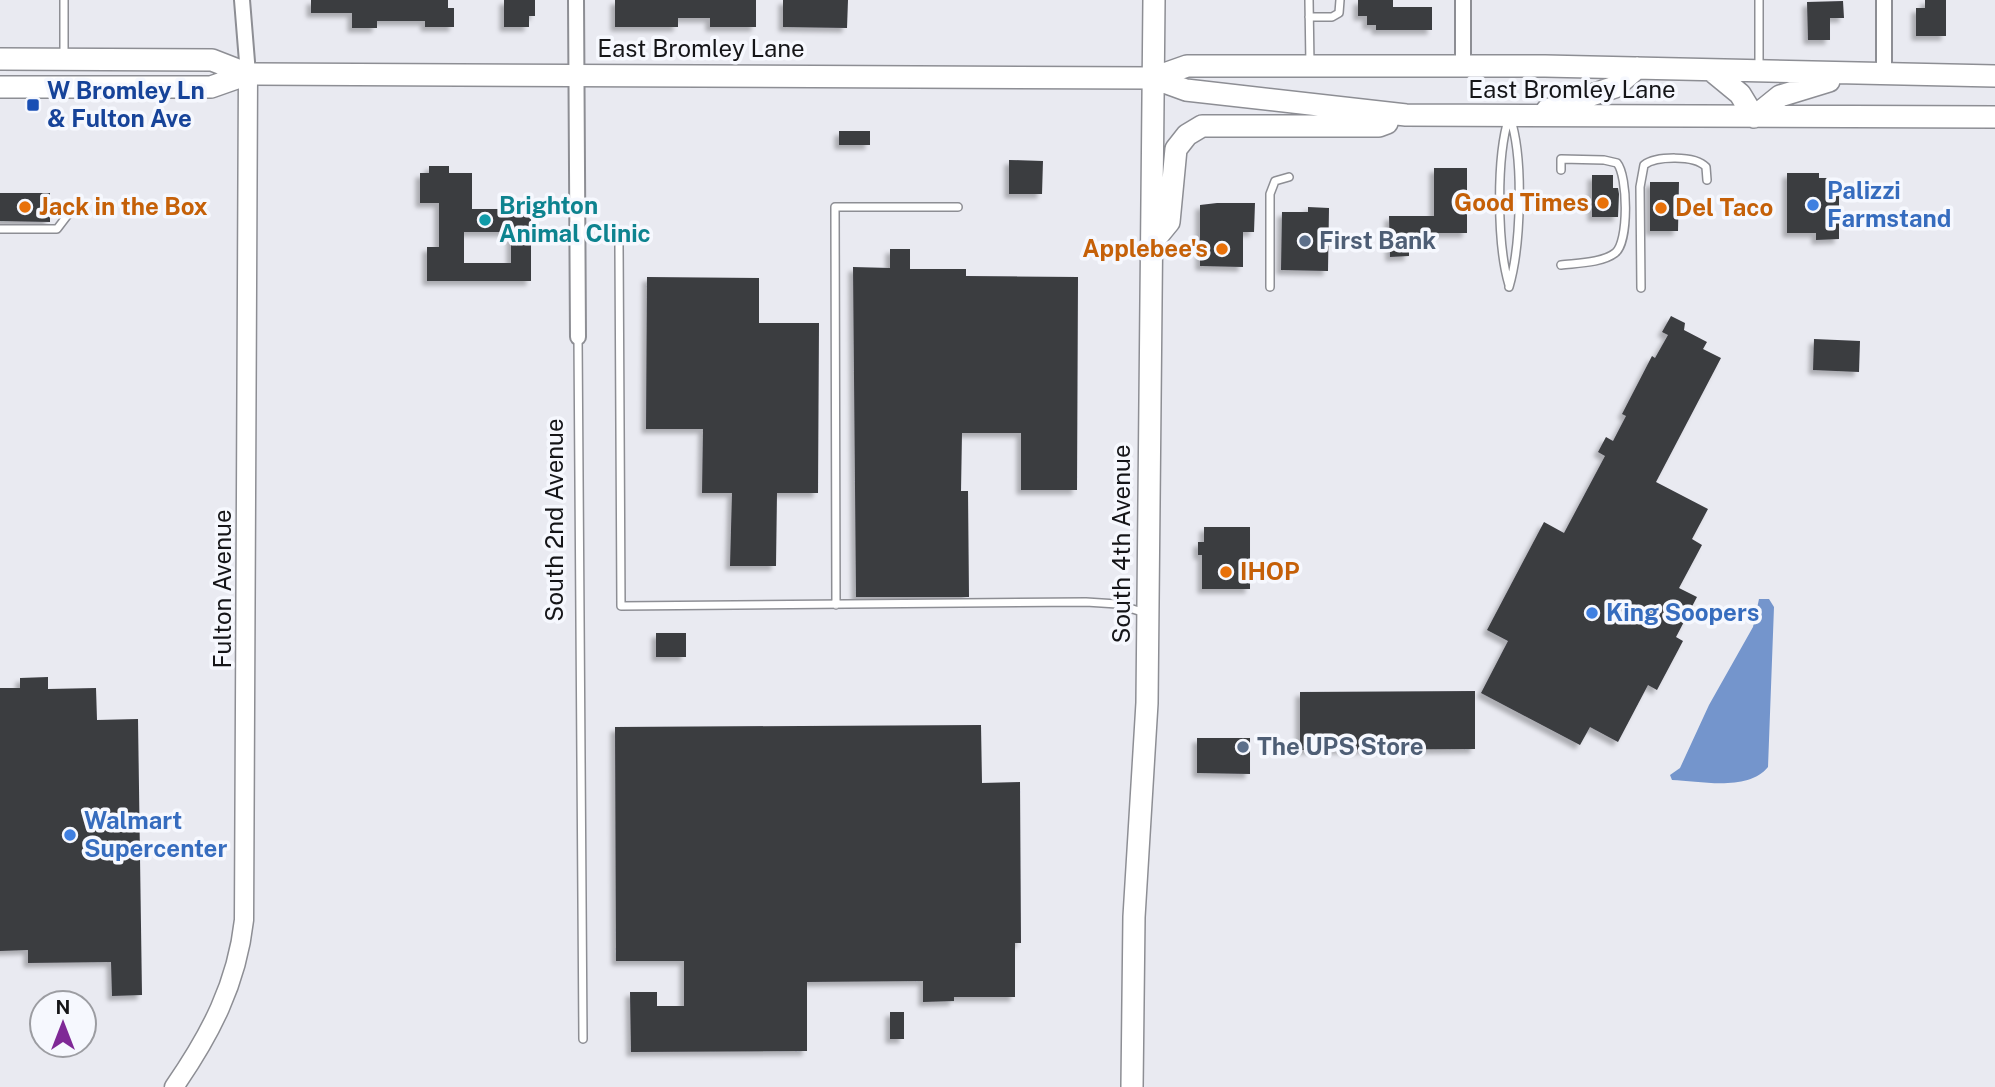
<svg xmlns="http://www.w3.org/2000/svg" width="1995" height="1087" font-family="'Public Sans',sans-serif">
  <defs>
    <filter id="shadow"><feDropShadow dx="-4.5" dy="4.5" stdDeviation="2" flood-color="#0004"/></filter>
  </defs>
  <rect width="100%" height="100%" fill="#e9eaf1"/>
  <path fill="#7495cc" d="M1759 599H1769L1774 607 1768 767C1748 792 1700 781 1672 780L1670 775 1680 768 1709 705 1753 627Z"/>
  <path fill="#3b3c41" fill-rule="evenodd" filter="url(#shadow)" d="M311 0H448V8H454V27H425V21H377V28H352V13H311Z
    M504 0H535V16H529V27H504Z
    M615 0H756V27H710V18H678V27H615Z
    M783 0H848L847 28 783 27Z
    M1358 0H1393V7H1432V30H1376V25H1367V16H1358Z
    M1925 0H1946V36H1916V8H1925Z
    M1843 1 1844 18H1830V40H1808L1807 2Z
    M839 131H870V145H839Z
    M1009 160 1043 161 1042 194H1009Z
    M429 166H449V173H472V209H531V281H427V247H439V203H420V173H429ZM464 232H511V263H464Z
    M1434 168H1467V233H1409V256L1390 257 1389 216H1434Z
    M1787 173H1819V178H1839V239L1816 240V233H1787Z
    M1592 175H1613V188H1618L1619 194 1618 217H1592Z
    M1650 182H1679L1678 231H1650Z
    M0 193H50V222L0 221Z
    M1217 203H1255L1254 232H1243V267L1200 266V205Z
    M1308 207 1329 208 1328 271 1281 270 1282 212H1308Z
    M890 249H910V269H966V276L1078 277 1077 490H1021V433H962L961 491H968L969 597H856L853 267 890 268Z
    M647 277 759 278V323H819L818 493H777L776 566H730L732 493H702L703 429H646Z
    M1671 316 1685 323 1684 330 1707 342 1703 349 1721 358 1656 482 1708 509 1692 539 1702 545 1679 588 1697 597 1676 637 1683 641 1657 690 1648 685 1618 742 1590 727 1580 745 1481 693 1508 641 1487 630 1544 522 1564 533 1605 456 1598 452 1606 437 1613 441 1626 416 1622 414 1652 356 1655 358 1668 335 1662 332Z
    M1814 339 1860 341 1859 372 1813 370Z
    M1204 527H1250V589H1202V555H1198V542H1204Z
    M656 633H686V657H656Z
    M48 677V689L96 688 97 720 138 719 142 995 112 996 111 962 28 963V950L0 951V688H20V678Z
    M1475 691V749L1300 750V692Z
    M981 725 982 783 1020 782 1021 943H1015V997H954V1001L923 1002V981L807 982V1051L631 1052 630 992H657V1006H684V961H616L615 727Z
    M1197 738H1250V774L1197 773Z
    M890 1012H904V1039H890Z"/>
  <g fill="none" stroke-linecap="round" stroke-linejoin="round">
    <g stroke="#8d8e94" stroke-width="10">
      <path id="service" d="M64 0V59
        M1309 0 1310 65
        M1309 17H1332L1339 13 1340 0
        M1759 68V0
        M1561 170V159L1604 160 1617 163C1628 176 1629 243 1615 253 1602 263 1577 263 1561 265
        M0 229H57L73 208
        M619 246 621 606 1086 602 1117 604 1145 613
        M1509 285C1497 245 1496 157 1509 117
        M1270 287V194L1275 181 1289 177
        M1509 287C1521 246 1524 158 1510 117
        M1641 288 1640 187 1644 165C1656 156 1695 155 1706 167L1707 180
        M578 337 583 1039
        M836 605 835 207H958"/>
    </g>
    <g stroke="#8d8e94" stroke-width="18">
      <path id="minor" d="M242 0 248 74
        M576 0 578 337
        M1884 0V76
        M1463 67V0"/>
    </g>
    <g stroke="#8d8e94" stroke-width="21">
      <path id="tertiary" d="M174 1087C210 1035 237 984 244 920L248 74"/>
    </g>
    <g stroke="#8d8e94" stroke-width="24">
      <path id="secondary" d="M0 59 212 60 248 74
        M1712 71 1740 94 1754 117 1780 96 1829 81
        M1153 78 1187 66H1545L1995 76
        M0 87H211L248 74 1153 78 1186 90 1406 115 1995 117
        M1547 110 1615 87 1637 68
        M1151 244 1169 222 1176 149 1187 135 1202 126H1379L1387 123
        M1132 1087 1134 917 1147 703 1154 0"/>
    </g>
    <use href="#service" stroke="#fff" stroke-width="7"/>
    <use href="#minor" stroke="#fff" stroke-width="14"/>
    <use href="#tertiary" stroke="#fff" stroke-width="18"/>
    <use href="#secondary" stroke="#fff" stroke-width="21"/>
  </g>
  <rect fill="#1a4fb4" stroke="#f6f8fe" stroke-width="2.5" x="26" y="98" width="14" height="14" rx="3.5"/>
  <g fill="#e8710a" stroke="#f6f8fe" stroke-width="2.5">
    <circle cx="1603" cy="203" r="7"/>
    <circle cx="25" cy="207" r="7"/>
    <circle cx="1661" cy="208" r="7"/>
    <circle cx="1222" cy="249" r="7"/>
    <circle cx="1226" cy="572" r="7"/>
  </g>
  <g fill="#3f7fe0" stroke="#f6f8fe" stroke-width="2.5">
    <circle cx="1813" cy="205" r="7"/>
    <circle cx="1592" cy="613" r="7"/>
    <circle cx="70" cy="835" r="7"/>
  </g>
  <circle fill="#0f9aa8" stroke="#f6f8fe" stroke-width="2.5" cx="485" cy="220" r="7"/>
  <g fill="#5c6f8a" stroke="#f6f8fe" stroke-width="2.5">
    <circle cx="1305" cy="241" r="7"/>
    <circle cx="1243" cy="747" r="7"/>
  </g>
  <g text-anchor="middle" stroke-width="7" stroke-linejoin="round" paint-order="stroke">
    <g font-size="24" fill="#151518" stroke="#f6f8fe">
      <text x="701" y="57">East Bromley Lane</text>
      <text x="1572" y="98">East Bromley Lane</text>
      <text transform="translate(555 520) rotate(-90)" y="8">South 2nd Avenue</text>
      <text transform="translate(1122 544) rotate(-90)" y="8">South 4th Avenue</text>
      <text transform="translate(223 589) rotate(-90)" y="8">Fulton Avenue</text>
    </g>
    <g font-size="24" font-weight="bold" fill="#164399" stroke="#f6f8fe" text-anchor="start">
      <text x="47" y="99">W Bromley Ln<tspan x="47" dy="28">&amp; Fulton Ave</tspan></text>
    </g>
    <g font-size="24" font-weight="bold" fill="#366cbe" stroke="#f6f8fe" text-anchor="start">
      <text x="1827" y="199">Palizzi<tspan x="1827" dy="28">Farmstand</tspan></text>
      <text x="1606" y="621">King Soopers</text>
      <text x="84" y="829">Walmart<tspan x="84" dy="28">Supercenter</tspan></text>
    </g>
    <g font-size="24" font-weight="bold" fill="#c56008" stroke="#f6f8fe" text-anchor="start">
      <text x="1589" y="211" text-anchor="end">Good Times</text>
      <text x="39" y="215">Jack in the Box</text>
      <text x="1675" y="216">Del Taco</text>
      <text x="1208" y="257" text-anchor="end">Applebee's</text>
      <text x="1240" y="580">IHOP</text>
    </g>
    <g font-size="24" font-weight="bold" fill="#0d838f" stroke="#f6f8fe" text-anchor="start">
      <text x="499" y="214">Brighton<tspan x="499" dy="28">Animal Clinic</tspan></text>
    </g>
    <g font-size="24" font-weight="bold" fill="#4e5e75" stroke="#f6f8fe" text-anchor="start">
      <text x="1319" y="249">First Bank</text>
      <text x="1257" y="755">The UPS Store</text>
    </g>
  </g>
  <g transform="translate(63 1024)"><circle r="33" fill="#f6f8fe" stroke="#9c9da2" stroke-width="2"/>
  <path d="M0-5L12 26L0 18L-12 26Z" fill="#7f2896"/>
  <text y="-10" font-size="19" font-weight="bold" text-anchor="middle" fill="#151518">N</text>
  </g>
</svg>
